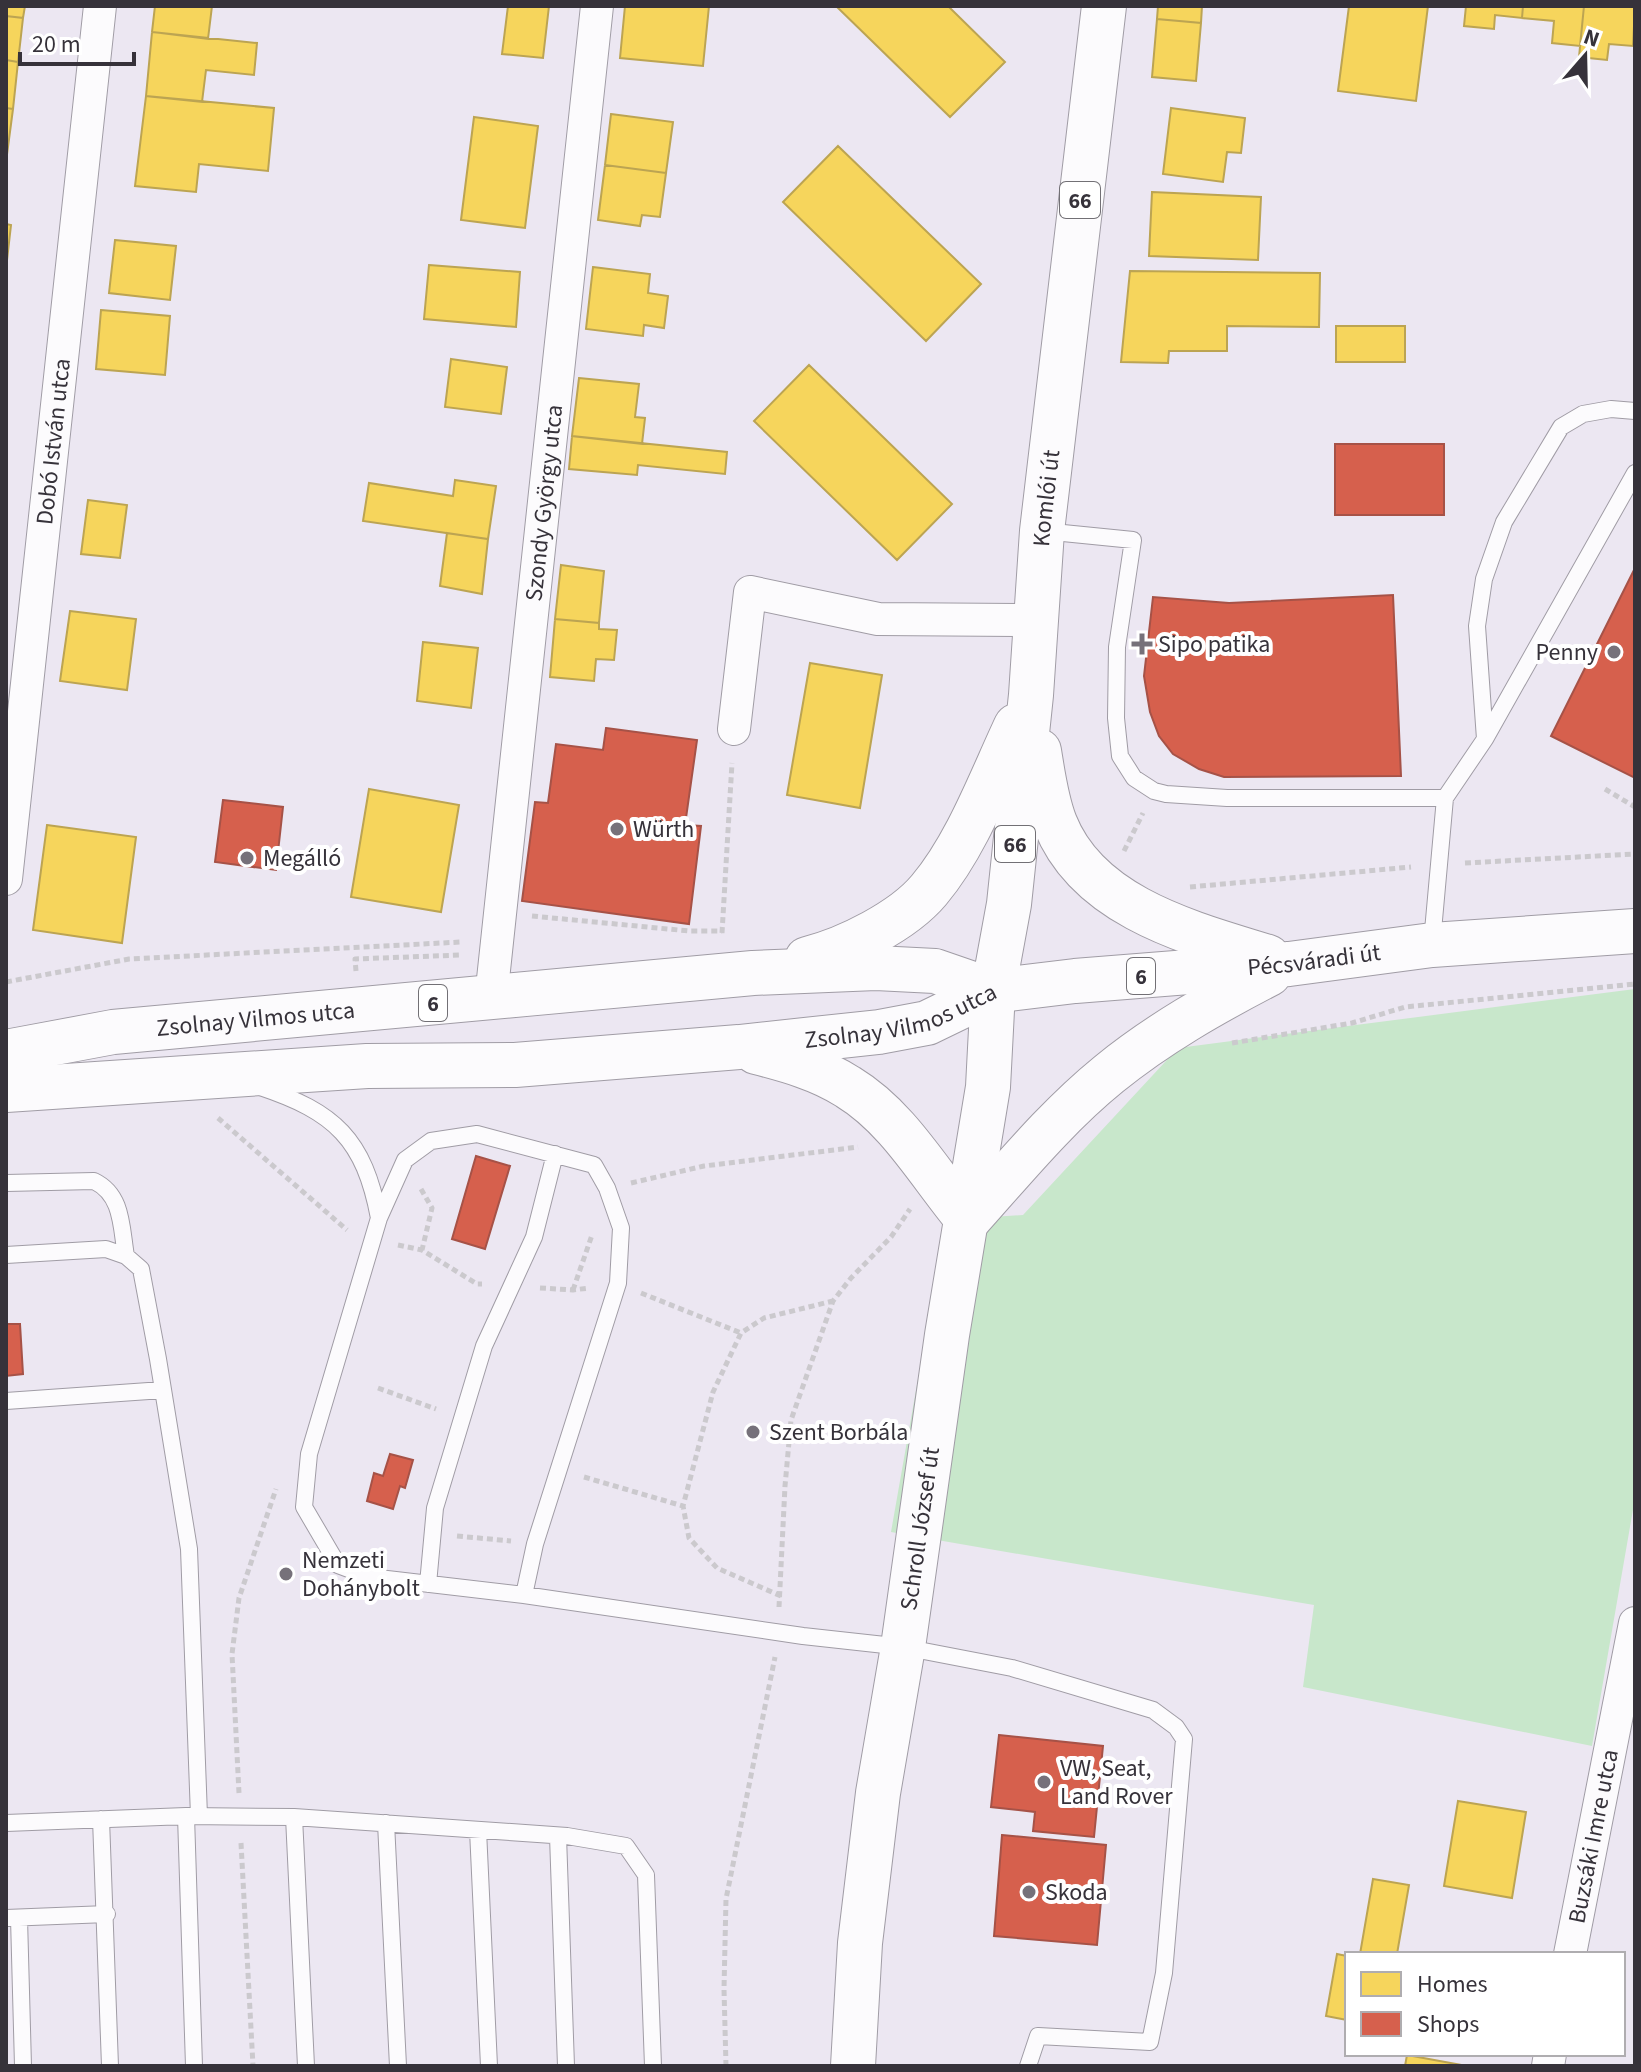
<svg xmlns="http://www.w3.org/2000/svg" width="1641" height="2072" font-family="'Source Sans 3',sans-serif">
  <rect width="100%" height="100%" fill="#ece7f2"/>
  <path fill="#c8e7cb" d="M1635 989V1498L1592 1746 1303 1687 1314 1605 891 1532 946 1220 1023 1215 1178 1048Z"/>
  <path fill="#f6d55c" stroke="#bca452" stroke-width="2" d="M6 6H25L23 18 6 16Z
    M155 6H212L208 39 152 32Z
    M508 6H549L543 58 502 54Z
    M625 6H709L703 66 620 58Z
    M836 6H948L1005 62 950 117Z
    M1158 6H1202L1201 23 1157 19Z
    M1349 6H1428L1416 101 1338 91Z
    M1466 6H1523L1522 18 1495 15 1494 29 1464 26Z
    M1523 6H1584L1580 46 1552 43 1554 21 1522 18Z
    M1584 6H1635L1633 46 1609 44 1607 60 1579 57Z
    M6 16 23 18 18 62 6 60Z
    M1157 19 1201 23 1196 81 1152 77Z
    M152 32 257 43 254 75 206 70 202 102 146 96Z
    M6 60 18 62 13 109 6 108Z
    M146 96 274 108 268 171 199 164 196 192 135 186Z
    M6 108 13 109 6 162Z
    M1171 108 1245 118 1241 153 1227 152 1223 182 1163 174Z
    M611 114 673 122 666 173 605 165Z
    M474 117 538 126 525 228 461 220Z
    M838 146 981 284 926 341 783 202Z
    M605 165 666 173 660 217 642 215 640 226 598 220Z
    M1152 192 1261 197 1258 260 1149 256Z
    M6 224 11 225 6 269Z
    M115 240 176 246 170 300 109 293Z
    M429 265 520 272 516 327 424 319Z
    M593 267 650 274 648 293 668 296 664 328 644 325 643 336 586 329Z
    M1130 271 1320 273 1319 327 1227 326V351H1169L1168 363 1121 362Z
    M101 310 170 316 165 375 96 369Z
    M1336 326H1405V362H1336Z
    M451 359 507 367 501 414 445 407Z
    M809 365 952 504 897 560 754 421Z
    M579 378 639 384 635 417 645 418 642 444 572 436Z
    M572 436 727 452 725 474 638 465 637 475 569 469Z
    M455 480 496 486 488 539 363 521 369 483 453 496Z
    M88 500 127 505 120 558 81 554Z
    M447 533 488 539 482 594 440 586Z
    M561 565 604 571 599 623 555 619Z
    M70 611 136 619 127 690 60 681Z
    M555 619 599 623V629L617 630 614 660 596 659 594 681 550 677Z
    M423 642 478 648 471 708 417 701Z
    M810 663 882 675 860 808 787 795Z
    M369 789 459 805 441 912 351 897Z
    M47 825 136 837 122 943 33 930Z
    M1458 1801 1526 1812 1512 1898 1444 1886Z
    M1373 1879 1409 1885 1397 1954H1360Z
    M1337 1954 1347 1956V2020L1326 2016Z
    M1407 2055 1467 2066H1405Z"/>
  <path fill="#d6604d" stroke="#a65247" stroke-width="2" d="M1335 444H1444V515H1335Z
    M1635 568V778L1551 736Z
    M1393 595 1401 776 1224 777 1199 769 1173 754 1159 736 1150 712 1144 676 1153 597 1229 603Z
    M606 728 697 740 685 825 701 826 689 924 522 901 535 802 548 803 556 744 603 750Z
    M223 800 283 807 276 870 215 862Z
    M476 1156 510 1166 485 1249 452 1239Z
    M6 1324H20L23 1374 6 1376Z
    M390 1454 413 1460 405 1488 400 1486 393 1509 367 1501 374 1473 383 1476Z
    M999 1735 1103 1746 1094 1837 1033 1831 1035 1812 991 1807Z
    M1002 1835 1106 1845 1097 1945 994 1936Z"/>
  <g fill="none" stroke-linecap="round" stroke-linejoin="round">
    <g stroke="#a09ca5" stroke-width="18">
      <path id="lane" d="M1043 531 1133 540 1117 647 1116 718 1120 756 1134 778 1154 791 1166 794 1227 798H1445
        M1485 739 1635 473
        M1432 942 1445 798 1485 739 1477 626 1484 579 1504 522 1561 427 1583 414 1611 409 1635 411
        M260 1087C335 1112 364 1139 379 1218
        M6 1183 94 1181C123 1195 121 1227 126 1256
        M6 1255 106 1249 126 1256 141 1269 158 1359 189 1549 199 1816
        M6 1401 163 1390
        M428 1584 435 1508 484 1346 534 1237 555 1154
        M524 1595 535 1544 618 1283 621 1228 607 1188 594 1165 477 1134 431 1141 405 1160 379 1218 309 1454 304 1507 338 1565 370 1577 524 1595 803 1636 903 1647 1012 1668 1153 1710 1176 1727 1184 1739 1164 1973 1150 2042 1038 2036 1028 2066
        M186 1816 294 1817 567 1836 626 1846 646 1875 653 2066
        M294 1817 306 2066
        M101 1819 110 2066
        M6 1823 186 1816 194 2066
        M386 1823 398 2066
        M478 1830 489 2066
        M558 1836 566 2066
        M6 1918 107 1914
        M19 1918 23 2066"/>
    </g>
    <g stroke="#a09ca5" stroke-width="34">
      <g id="street">
        <path d="M734 729 750 592 878 619 1035 620"/>
        <path id="s1" d="M6 879 100 6"/>
        <path id="s2" d="M491 998 597 6"/>
        <path id="s3" d="M1570 1954 1635 1623"/>
        <path d="M1548 2066 1550 2054"/>
      </g>
    </g>
    <g stroke="#a09ca5" stroke-width="46">
      <g id="secondary">
        <path id="s4" d="M853 2066 860 1943 878 1793 903 1647 947 1335 988 1087 993 991"/>
      </g>
    </g>
    <g stroke="#a09ca5" stroke-width="46">
      <g id="primary">
        <path d="M1039 751C1043 775 1046 800 1055 823 1088 907 1190 933 1268 957"/>
        <path d="M807 959C847 949 903 921 929 890 967 845 991 779 1016 726"/>
        <path id="s5" d="M993 991 1009 904 1031 695 1042 531 1104 6"/>
        <path id="s6" d="M6 1052 113 1032 753 973 876 968 935 971 993 991"/>
        <path d="M756 1052C787 1060 820 1069 848 1087 899 1118 930 1175 968 1220 1013 1170 1056 1117 1109 1074 1158 1034 1213 1003 1269 974"/>
        <path id="s7" d="M6 1090 367 1066 515 1065 739 1047 879 1032 927 1023 993 991 1075 981 1289 964 1432 945 1635 931"/>
      </g>
    </g>
    <path stroke="#cbc9cd" stroke-width="5" stroke-dasharray="6 4" stroke-linecap="butt" d="M1605 789 1635 807
      M1124 851 1143 813
      M1465 863 1635 854
      M1190 887 1411 867
      M532 916 689 931H722
      M722 933 732 763
      M356 971 355 959 461 955
      M6 982 129 959 461 942
      M1232 1043 1352 1023 1405 1007 1635 984
      M218 1118 347 1230
      M631 1183 704 1166 858 1147
      M421 1189 432 1208 422 1250
      M398 1245 422 1250 477 1284H482
      M540 1288 573 1290 589 1288
      M573 1290 592 1235
      M641 1293 741 1333
      M378 1388 436 1409
      M584 1477 683 1506
      M457 1536 511 1541
      M781 1596 717 1568 689 1538 683 1506 713 1392 741 1333 764 1318 833 1301
      M779 1607 785 1486 791 1420 833 1301 851 1278 891 1237 910 1209
      M239 1793 232 1654 239 1598 276 1489
      M241 1843 253 2066
      M726 2066 724 1989 726 1899 775 1657"/>
    <use href="#lane" stroke="#fcfbfd" stroke-width="16"/>
    <use href="#street" stroke="#fcfbfd" stroke-width="32"/>
    <use href="#secondary" stroke="#fcfbfd" stroke-width="44"/>
    <use href="#primary" stroke="#fcfbfd" stroke-width="44"/>
  </g>
  <g fill="#76717a" stroke="#fff" stroke-width="3">
    <path d="M1138 632h8v8h8v8h-8v8h-8v-8h-8v-8h8z"/>
    <circle cx="1614" cy="652" r="8"/>
    <circle cx="617" cy="829" r="8"/>
    <circle cx="247" cy="858" r="8"/>
    <circle cx="753" cy="1432" r="8"/>
    <circle cx="286" cy="1574" r="8"/>
    <circle cx="1044" cy="1782" r="8"/>
    <circle cx="1029" cy="1892" r="8"/>
  </g>
  <g text-anchor="middle" stroke-width="8" stroke-linejoin="round" paint-order="stroke">
    <g fill="#fff" stroke="#727075" stroke-width="2">
      <rect x="1060" y="182" width="40" height="36" rx="6"/>
      <rect x="995" y="826" width="40" height="36" rx="6"/>
      <rect x="1127" y="958" width="28" height="36" rx="6"/>
      <rect x="419" y="985" width="28" height="36" rx="6"/>
    </g>
    <g font-size="22" font-weight="bold" fill="#36323a">
      <text x="1080" y="208">66</text>
      <text x="1015" y="852">66</text>
      <text x="1141" y="984">6</text>
      <text x="433" y="1011">6</text>
    </g>
    <g font-size="24" fill="#36323a" stroke="#fff">
      <text dy="8" stroke="none"><textPath href="#s1" startOffset="440">Dobó István utca</textPath></text>
      <text dy="8" stroke="none"><textPath href="#s5" startOffset="496">Komlói út</textPath></text>
      <text dy="8" stroke="none"><textPath href="#s2" startOffset="498">Szondy György utca</textPath></text>
      <text dy="8" stroke="none"><textPath href="#s7" startOffset="1320">Pécsváradi út</textPath></text>
      <text dy="8" stroke="none"><textPath href="#s7" startOffset="900">Zsolnay Vilmos utca</textPath></text>
      <text dy="8" stroke="none"><textPath href="#s6" startOffset="252">Zsolnay Vilmos utca</textPath></text>
      <text dy="8" stroke="none"><textPath href="#s4" startOffset="542">Schroll József út</textPath></text>
      <text dy="8" stroke="none"><textPath href="#s3" startOffset="120">Buzsáki Imre utca</textPath></text>
    </g>
    <g font-size="24" fill="#36323a" stroke="#fff" text-anchor="start">
      <text x="1158" y="652">Sipo patika</text>
      <text x="1598" y="660" text-anchor="end">Penny</text>
      <text x="633" y="837">Würth</text>
      <text x="263" y="866">Megálló</text>
      <text x="769" y="1440">Szent Borbála</text>
      <text x="302" y="1568">Nemzeti<tspan x="302" dy="28">Dohánybolt</tspan></text>
      <text x="1060" y="1776">VW, Seat,<tspan x="1060" dy="28">Land Rover</tspan></text>
      <text x="1045" y="1900">Skoda</text>
    </g>
  </g>
  <rect width="1641" height="2072" fill="none" stroke="#36323a" stroke-width="16"/>
  <rect x="1345" y="1952" width="280" height="104" fill="#ffffff" stroke="#afadb0" stroke-width="2"/>
  <rect x="1361" y="1972" width="40" height="24" fill="#f6d55c" stroke="#afadb0" stroke-width="2"/>
  <text x="1417" y="1992" font-size="24" fill="#36323a">Homes</text>
  <rect x="1361" y="2012" width="40" height="24" fill="#d6604d" stroke="#afadb0" stroke-width="2"/>
  <text x="1417" y="2032" font-size="24" fill="#36323a">Shops</text>
  <g transform="translate(1585 56) rotate(20)" stroke="#ffffff" stroke-width="6" paint-order="stroke">
  <path d="M0-6L14 30L0 20L-14 30Z" fill="#36323a"/>
  <text y="-12" font-size="22" font-weight="bold" text-anchor="middle" fill="#36323a">N</text>
  </g>
  <path d="M20 52v12h114v-12" fill="none" stroke="#36323a" stroke-width="4"/>
  <text x="32" y="52" font-size="24" fill="#36323a" stroke="#ffffff" stroke-width="6" paint-order="stroke">20 m</text>
</svg>
